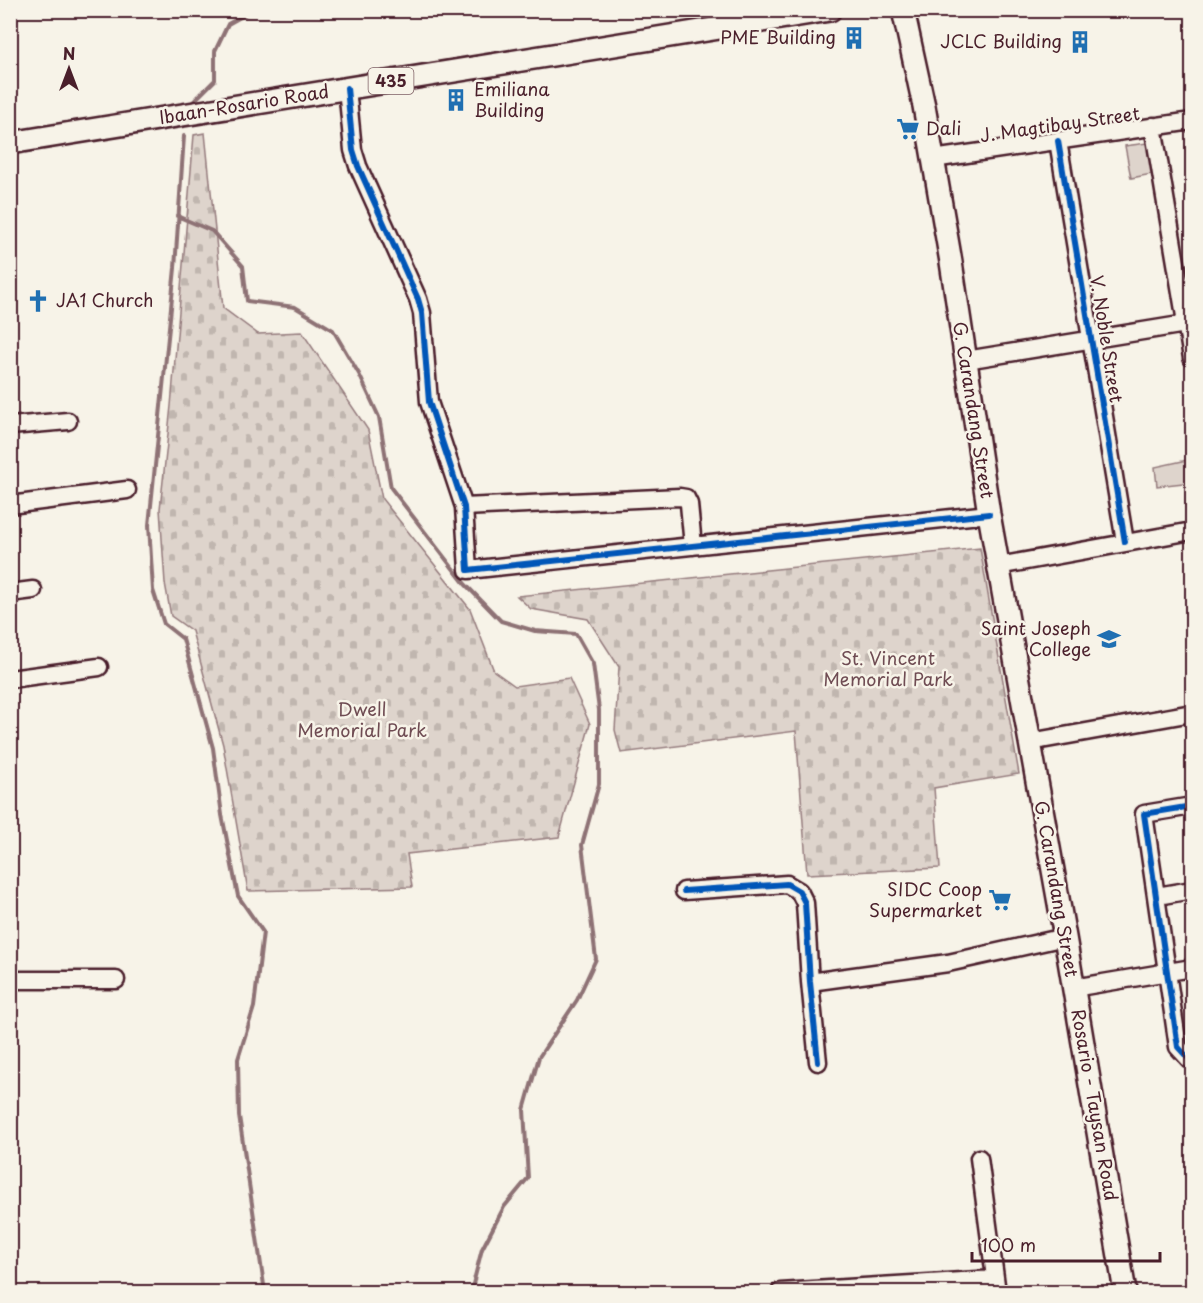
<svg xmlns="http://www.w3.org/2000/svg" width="1203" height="1303" font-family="'Playpen Sans',sans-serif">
  <defs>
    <pattern id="cemetery-stones" width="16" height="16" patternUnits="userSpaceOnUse" patternTransform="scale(1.5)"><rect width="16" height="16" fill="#ded4cc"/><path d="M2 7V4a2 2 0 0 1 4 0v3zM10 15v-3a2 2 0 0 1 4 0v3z" fill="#c0b6af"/></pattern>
  </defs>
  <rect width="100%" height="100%" fill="#f7f3e8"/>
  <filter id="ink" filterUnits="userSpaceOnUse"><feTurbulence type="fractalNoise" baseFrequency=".0167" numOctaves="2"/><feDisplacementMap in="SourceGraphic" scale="12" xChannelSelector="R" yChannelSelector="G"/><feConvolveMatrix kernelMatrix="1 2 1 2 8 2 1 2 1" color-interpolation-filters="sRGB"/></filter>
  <g filter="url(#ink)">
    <path fill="#ded4cc" stroke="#947a7c" stroke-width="1.5" d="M1147 143 1152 174 1131 178 1125 146Z
      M1192 459V482L1157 486 1155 467Z"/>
    <path fill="url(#cemetery-stones)" stroke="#947a7c" stroke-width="1.5" d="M205 133 223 308 258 334 302 332 368 430 382 499 470 609 494 671 515 686 569 678 590 724 559 837 407 854 412 887 248 891 223 745 192 631 171 616 165 583 160 509 171 406 194 135Z
      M980 548 1019 774 934 788 940 868 807 874 796 731 621 753 615 730 619 667 588 619 531 609 517 596Z"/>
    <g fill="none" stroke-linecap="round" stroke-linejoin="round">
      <path stroke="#8e7275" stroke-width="4" d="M191 104 215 80V51L228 24 253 10
        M184 136 175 268 149 525 153 590 164 624 183 639 213 748 222 815 238 896 263 932 254 1007 238 1059 239 1116 265 1292
        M177 216 212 231 243 266 247 301 295 307 333 330 359 374 379 417 391 488 465 584 501 621 535 631 576 634 593 664 599 710V784L582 845 596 959 577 1000 539 1057 524 1110 528 1178 504 1207 482 1249 471 1292"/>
      <g stroke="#4a1f2b" stroke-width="21">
        <path id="minor" d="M347 88 353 150 358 166 418 299 422 313 429 402 464 507 468 570 989 514
          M1153 126 1192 358
          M1058 141 1125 542
          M933 159 1192 121
          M966 360 1192 323
          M10 426 68 421
          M10 505 127 490
          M464 507 680 497 686 498 689 504 693 546
          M998 566 1192 531
          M10 593 33 590
          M10 679 99 667
          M1030 742 1192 713
          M1192 806 1144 814 1178 1047 1189 1059H1192
          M684 891 787 884 799 891 805 903 810 982 818 1062
          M1157 896 1192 890
          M10 980H116
          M810 982 948 963 1065 937
          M1073 988 1192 968
          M979 1158 997 1292
          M780 1292 995 1279"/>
      </g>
      <g stroke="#4a1f2b" stroke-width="26">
        <path id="major" d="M903 10 924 106 951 262 989 514 1065 937 1125 1292
          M10 143 830 10"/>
      </g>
      <use href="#minor" stroke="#f7f3e8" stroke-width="16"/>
      <use href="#major" stroke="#f7f3e8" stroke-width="21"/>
      <g stroke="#f7f3e8" stroke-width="10">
        <path id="cycleway" d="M347 88 353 150 358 166 418 299 422 313 429 402 464 507 468 570 989 514
          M1058 141 1125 542
          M1192 806 1144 814 1178 1047 1189 1059H1192
          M684 891 787 884 799 891 805 903 810 982 818 1062"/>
      </g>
      <use href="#cycleway" stroke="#0057b8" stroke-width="6"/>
    </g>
  </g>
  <defs>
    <g id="building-bare" transform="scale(1.8)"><path d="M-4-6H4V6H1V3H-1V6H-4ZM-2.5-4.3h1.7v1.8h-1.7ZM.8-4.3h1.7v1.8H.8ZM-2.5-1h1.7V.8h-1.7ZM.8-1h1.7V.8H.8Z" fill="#1f6fb2" stroke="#f7f3e8" stroke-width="2.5" paint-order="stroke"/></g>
    <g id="supermarket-bare" transform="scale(1.8)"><path d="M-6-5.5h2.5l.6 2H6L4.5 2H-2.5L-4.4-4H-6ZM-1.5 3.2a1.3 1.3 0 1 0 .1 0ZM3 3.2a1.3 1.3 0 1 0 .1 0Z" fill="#1f6fb2" stroke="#f7f3e8" stroke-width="2.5" paint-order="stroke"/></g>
    <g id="church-bare" transform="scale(1.8)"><path d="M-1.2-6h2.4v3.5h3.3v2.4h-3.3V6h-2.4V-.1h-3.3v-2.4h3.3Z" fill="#1f6fb2" stroke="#f7f3e8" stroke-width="2.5" paint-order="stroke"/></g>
    <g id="university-bare" transform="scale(1.8)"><path d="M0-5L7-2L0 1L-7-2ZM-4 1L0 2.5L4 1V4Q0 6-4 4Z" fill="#1f6fb2" stroke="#f7f3e8" stroke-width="2.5" paint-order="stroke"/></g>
  </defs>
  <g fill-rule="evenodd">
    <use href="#building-bare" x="854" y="38"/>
    <use href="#building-bare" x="1080" y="42"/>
    <use href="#building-bare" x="456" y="100"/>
    <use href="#supermarket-bare" x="908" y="129"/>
    <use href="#church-bare" x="38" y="301"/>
    <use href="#university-bare" x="1109" y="639"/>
    <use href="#supermarket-bare" x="1000" y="900"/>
  </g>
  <g text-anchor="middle" stroke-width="5" stroke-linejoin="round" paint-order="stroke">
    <rect fill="#f7f3e8" stroke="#7e5f64" stroke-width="1.5" x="368.5" y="68" width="45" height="26" rx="4.5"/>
    <g font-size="16" font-weight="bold" fill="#4a1f2b">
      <text x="391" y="87">435</text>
    </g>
    <g font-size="18" fill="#4a1f2b" stroke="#f7f3e8" text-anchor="end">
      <text x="836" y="44">PME Building</text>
      <text x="1062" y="48">JCLC Building</text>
      <text x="474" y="96" text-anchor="start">Emiliana<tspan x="474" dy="21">Building</tspan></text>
      <text x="926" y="135" text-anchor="start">Dali</text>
      <text x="56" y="307" text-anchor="start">JA1 Church</text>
      <text x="1091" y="635">Saint Joseph<tspan x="1091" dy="21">College</tspan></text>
      <text x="982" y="896">SIDC Coop<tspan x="982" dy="21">Supermarket</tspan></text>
    </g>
    <g font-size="18" fill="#4a1f2b" stroke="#f7f3e8">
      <text transform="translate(244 105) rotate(-9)" y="6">Ibaan-Rosario Road</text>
      <text transform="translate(1060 125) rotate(-8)" y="6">J. Magtibay Street</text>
      <text transform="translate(1106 339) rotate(81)" y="6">V. Noble Street</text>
      <text transform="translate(973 410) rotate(81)" y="6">G. Carandang Street</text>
      <text transform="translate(1056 889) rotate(80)" y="6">G. Carandang Street</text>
      <text transform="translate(1094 1105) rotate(80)" y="6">Rosario - Taysan Road</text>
    </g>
    <g font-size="18" fill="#6f4c53" stroke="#f7f3e8">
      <text x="888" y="665">St. Vincent<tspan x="888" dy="21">Memorial Park</tspan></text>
      <text x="362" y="716">Dwell<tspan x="362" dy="21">Memorial Park</tspan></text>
    </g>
  </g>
  <rect width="1203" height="1303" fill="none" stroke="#f7f3e8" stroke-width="36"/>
  <rect x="18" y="18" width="1167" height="1267" fill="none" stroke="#4a1f2b" stroke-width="2" filter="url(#ink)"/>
  <g transform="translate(69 69)" stroke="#f7f3e8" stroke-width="4.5" paint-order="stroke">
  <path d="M0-4.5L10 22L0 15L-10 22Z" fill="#4a1f2b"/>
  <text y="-9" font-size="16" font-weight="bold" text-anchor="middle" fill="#4a1f2b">N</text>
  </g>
  <path d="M972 1252v9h188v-9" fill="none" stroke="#4a1f2b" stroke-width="3"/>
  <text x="981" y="1252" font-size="18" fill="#4a1f2b" stroke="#f7f3e8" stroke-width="4.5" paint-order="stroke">100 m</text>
</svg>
